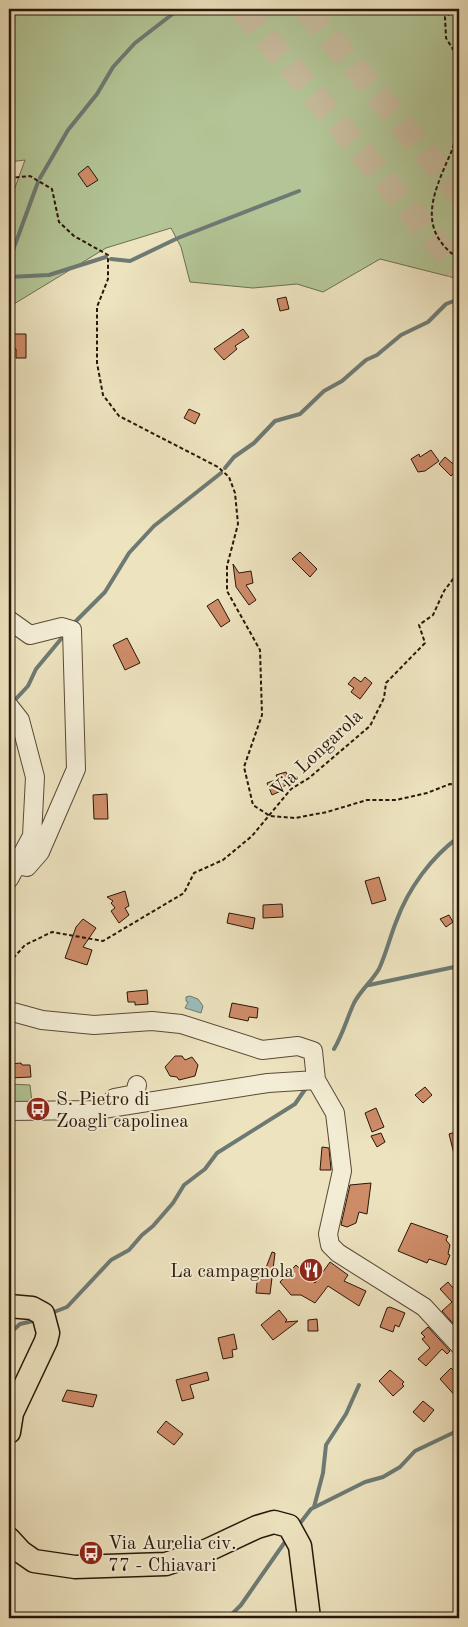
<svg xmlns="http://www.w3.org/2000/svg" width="468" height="1627" font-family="'Old Standard TT',serif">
  <rect width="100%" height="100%" fill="#ede3bf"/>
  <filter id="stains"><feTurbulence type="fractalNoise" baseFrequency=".004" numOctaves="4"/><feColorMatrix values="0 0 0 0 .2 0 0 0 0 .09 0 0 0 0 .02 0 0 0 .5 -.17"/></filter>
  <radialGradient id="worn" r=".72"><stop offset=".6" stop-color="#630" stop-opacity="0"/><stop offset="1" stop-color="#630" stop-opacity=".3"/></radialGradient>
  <path fill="#b3c596" stroke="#6e6e50" d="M9 9H459V279L380 259 323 292 297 284 253 288 190 282 181 247 171 228 106 248 9 307V204L25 160 9 162Z
    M9 1084 30 1085 33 1111H9Z"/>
  <path fill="#9bbcba" stroke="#6d7a73" d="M190 996 198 999 203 1006 201 1013 185 1008 188 1002 186 1001V997Z"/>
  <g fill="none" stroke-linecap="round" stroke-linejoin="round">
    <path stroke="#6d7a73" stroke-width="4" d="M40 178 68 130 97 94 113 67 135 43 179 9
      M111 259 130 261 178 238 299 191
      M9 261 38 182
      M9 277 49 275 106 257
      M225 468 234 457 254 443 275 421 300 414 324 391 342 381 366 360 377 355 401 335 428 322 446 304 459 299
      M72 625 105 592 129 553 154 526 221 473
      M13 702 28 686 36 669 66 633
      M369 985 459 966
      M334 1049C343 1034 347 1018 354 1003 360 991 372 981 379 969 386 954 390 937 396 922 408 889 431 857 459 837
      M54 1312 67 1307 111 1260 129 1250 142 1235 153 1226 173 1203 184 1185 205 1169 217 1153 295 1104 306 1088
      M9 1334 20 1324 33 1321
      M314 1507 323 1473 326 1445 346 1414 359 1385
      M301 1522 311 1509 365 1482 383 1477 400 1467 415 1451 459 1430
      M228 1618 241 1605 287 1539"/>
  </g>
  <path fill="#ce8c69" stroke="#291609" d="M88 166 98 180 87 187 78 174Z
    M286 297 289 309 280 311 277 299Z
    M243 329 249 337 235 346 237 349 224 360 214 349Z
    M13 334H26V358H16V349H13Z
    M189 409 200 414 195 424 184 418Z
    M431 450 439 461 425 471 418 472 411 459 419 454 420 457Z
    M445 457 458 468 451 476 439 464Z
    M300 552 317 569 310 577 292 559Z
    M233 564 239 573 251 571 253 583 246 585 256 600 249 605 236 587Z
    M218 599 230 621 221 627 207 606Z
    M127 638 140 663 125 670 113 645Z
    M354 677 361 682 365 677 372 683 360 699 351 692 354 688 348 684Z
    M286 772 291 783 282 787 283 790 272 795 267 783 278 779 276 775Z
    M107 794 108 819H94L93 795Z
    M379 877 386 900 372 904 365 881Z
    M125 891 129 906 125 908 129 915 119 923 111 911 115 908 111 903 113 901 107 897Z
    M282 904 283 917 263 918V905Z
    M229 913 255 918 253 929 227 923Z
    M449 915 453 922 446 927 440 919Z
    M83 919 96 928 83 947 92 950 87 965 65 958 76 927Z
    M147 990 148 1004 135 1005V1002H128L127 992Z
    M232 1003 258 1008 257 1018 249 1017 248 1021 229 1017Z
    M175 1056H182L185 1060 192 1057 198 1065 195 1076 179 1080 177 1077 170 1076 165 1067Z
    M21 1063 22 1065H30L31 1077 9 1078V1064Z
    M425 1087 432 1095 423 1103 415 1095Z
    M376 1108 384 1127 372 1132 365 1113Z
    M459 1131V1161L456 1162 449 1134Z
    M381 1133 385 1142 377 1147 371 1136Z
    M322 1147 329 1148 331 1170H320Z
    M371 1183 367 1214 359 1212 356 1223 347 1227 341 1225 350 1185Z
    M411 1223 448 1236 446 1240 450 1245 448 1254 450 1255 446 1265 429 1259 427 1263 398 1251Z
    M272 1252 275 1253 270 1294 256 1293 258 1272 264 1273Z
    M330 1262 348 1275 344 1281 366 1291 359 1306 328 1286 315 1303 301 1295H291L280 1282 296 1265 315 1283Z
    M448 1282 459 1295V1330L442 1311 452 1302 440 1289Z
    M390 1307 405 1313 399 1327 395 1325 393 1332 380 1327 387 1308Z
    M279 1310 287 1320 285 1322 298 1321 273 1340 261 1325Z
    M317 1319 318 1331H308V1320Z
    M428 1327 450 1351 447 1354 442 1349 426 1366 418 1359 430 1348 422 1339 425 1337 421 1333Z
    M234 1334 237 1349 232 1350 233 1357 223 1359 218 1338Z
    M451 1368 459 1376V1400L440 1379Z
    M390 1370 404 1382 402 1384 404 1386 393 1396 379 1381Z
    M207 1372 209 1380 190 1385 194 1398 182 1401 176 1380Z
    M67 1390 97 1395 93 1407 62 1401Z
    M423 1401 434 1410 424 1422 413 1412Z
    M166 1421 183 1434 174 1445 157 1432Z"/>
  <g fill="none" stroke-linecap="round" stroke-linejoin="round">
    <path stroke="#c6ba9b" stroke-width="25" stroke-dasharray="25 12" stroke-linecap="butt" d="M242 9 459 269
      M306 9 459 193"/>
    <g stroke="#5a4936" stroke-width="20">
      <path id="minor" d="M9 620 30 635 62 627 72 630 76 769 40 852 27 867 16 865
        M9 706 20 720 35 777 32 836 9 879
        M9 1011 42 1020 94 1025 152 1021 181 1024 262 1050 298 1046 313 1051 316 1080
        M114 1098 135 1094 137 1085
        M9 1111 97 1110 268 1083 316 1080 335 1113 342 1171 328 1234 330 1245 338 1253 424 1307 459 1345"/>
    </g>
    <g stroke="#291609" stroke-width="25">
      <path id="major" d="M9 1306 32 1308 43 1314 48 1333 46 1341 12 1413 9 1432
        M9 1539 21 1552 34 1561 75 1567 166 1564 208 1550 257 1527 274 1522 289 1526 300 1546 309 1618"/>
    </g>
    <path stroke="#291609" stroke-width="2" stroke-dasharray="4 2.5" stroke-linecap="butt" d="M456 9 445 17 446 38 459 59
      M459 132C455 140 453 149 449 157 432 196 417 230 459 259
      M9 178 30 176 52 189 59 222 74 236 108 255V279L97 307V363L103 395 119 416 218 467 229 477 235 493 238 524 227 566V591L260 650 262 715 244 767 253 805 270 816 295 818 327 812 367 800H396L427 793 450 784 459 785
      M9 963 25 945 52 932 103 941 184 893 194 873 223 860 252 836 291 789 309 778 370 726 384 698 386 683 425 643 419 625 433 615 444 591 459 571"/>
    <use href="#minor" stroke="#f3edd5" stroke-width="18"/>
    <use href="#major" stroke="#ede3bf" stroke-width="22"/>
  </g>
  <defs>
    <g id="bus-disc" transform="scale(1.25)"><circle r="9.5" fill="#8f2418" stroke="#f3edd5"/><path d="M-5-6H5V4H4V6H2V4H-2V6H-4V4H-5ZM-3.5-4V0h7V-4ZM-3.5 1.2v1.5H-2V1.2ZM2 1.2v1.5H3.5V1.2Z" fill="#fff"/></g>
    <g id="restaurant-disc" transform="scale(1.25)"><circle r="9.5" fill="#8f2418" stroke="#f3edd5"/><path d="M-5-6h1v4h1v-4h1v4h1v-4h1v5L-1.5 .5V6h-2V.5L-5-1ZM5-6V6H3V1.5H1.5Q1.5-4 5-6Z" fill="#fff"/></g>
  </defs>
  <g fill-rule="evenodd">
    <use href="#bus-disc" x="38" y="1109"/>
    <use href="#restaurant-disc" x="311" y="1270"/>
    <use href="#bus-disc" x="91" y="1553"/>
  </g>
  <g text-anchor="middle" stroke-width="4" stroke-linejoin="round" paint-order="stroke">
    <g font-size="19" fill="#291609" stroke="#f3edd5">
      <text transform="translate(316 752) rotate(-43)" y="7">Via Longarola</text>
    </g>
    <g font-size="19" fill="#291609" stroke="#f3edd5" text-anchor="start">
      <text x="56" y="1105">S. Pietro di<tspan x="56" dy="22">Zoagli capolinea</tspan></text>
      <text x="294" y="1277" text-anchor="end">La campagnola</text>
      <text x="108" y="1549">Via Aurelia civ.<tspan x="108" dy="22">77 - Chiavari</tspan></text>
    </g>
  </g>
  <rect width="468" height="1627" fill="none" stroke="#ede3bf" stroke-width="30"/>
  <rect x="10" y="10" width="448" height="1607" fill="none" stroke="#291609" stroke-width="2.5"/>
  <rect x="15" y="15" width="438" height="1597" fill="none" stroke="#291609"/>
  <rect width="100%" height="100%" filter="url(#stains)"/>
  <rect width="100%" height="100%" fill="url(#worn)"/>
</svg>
